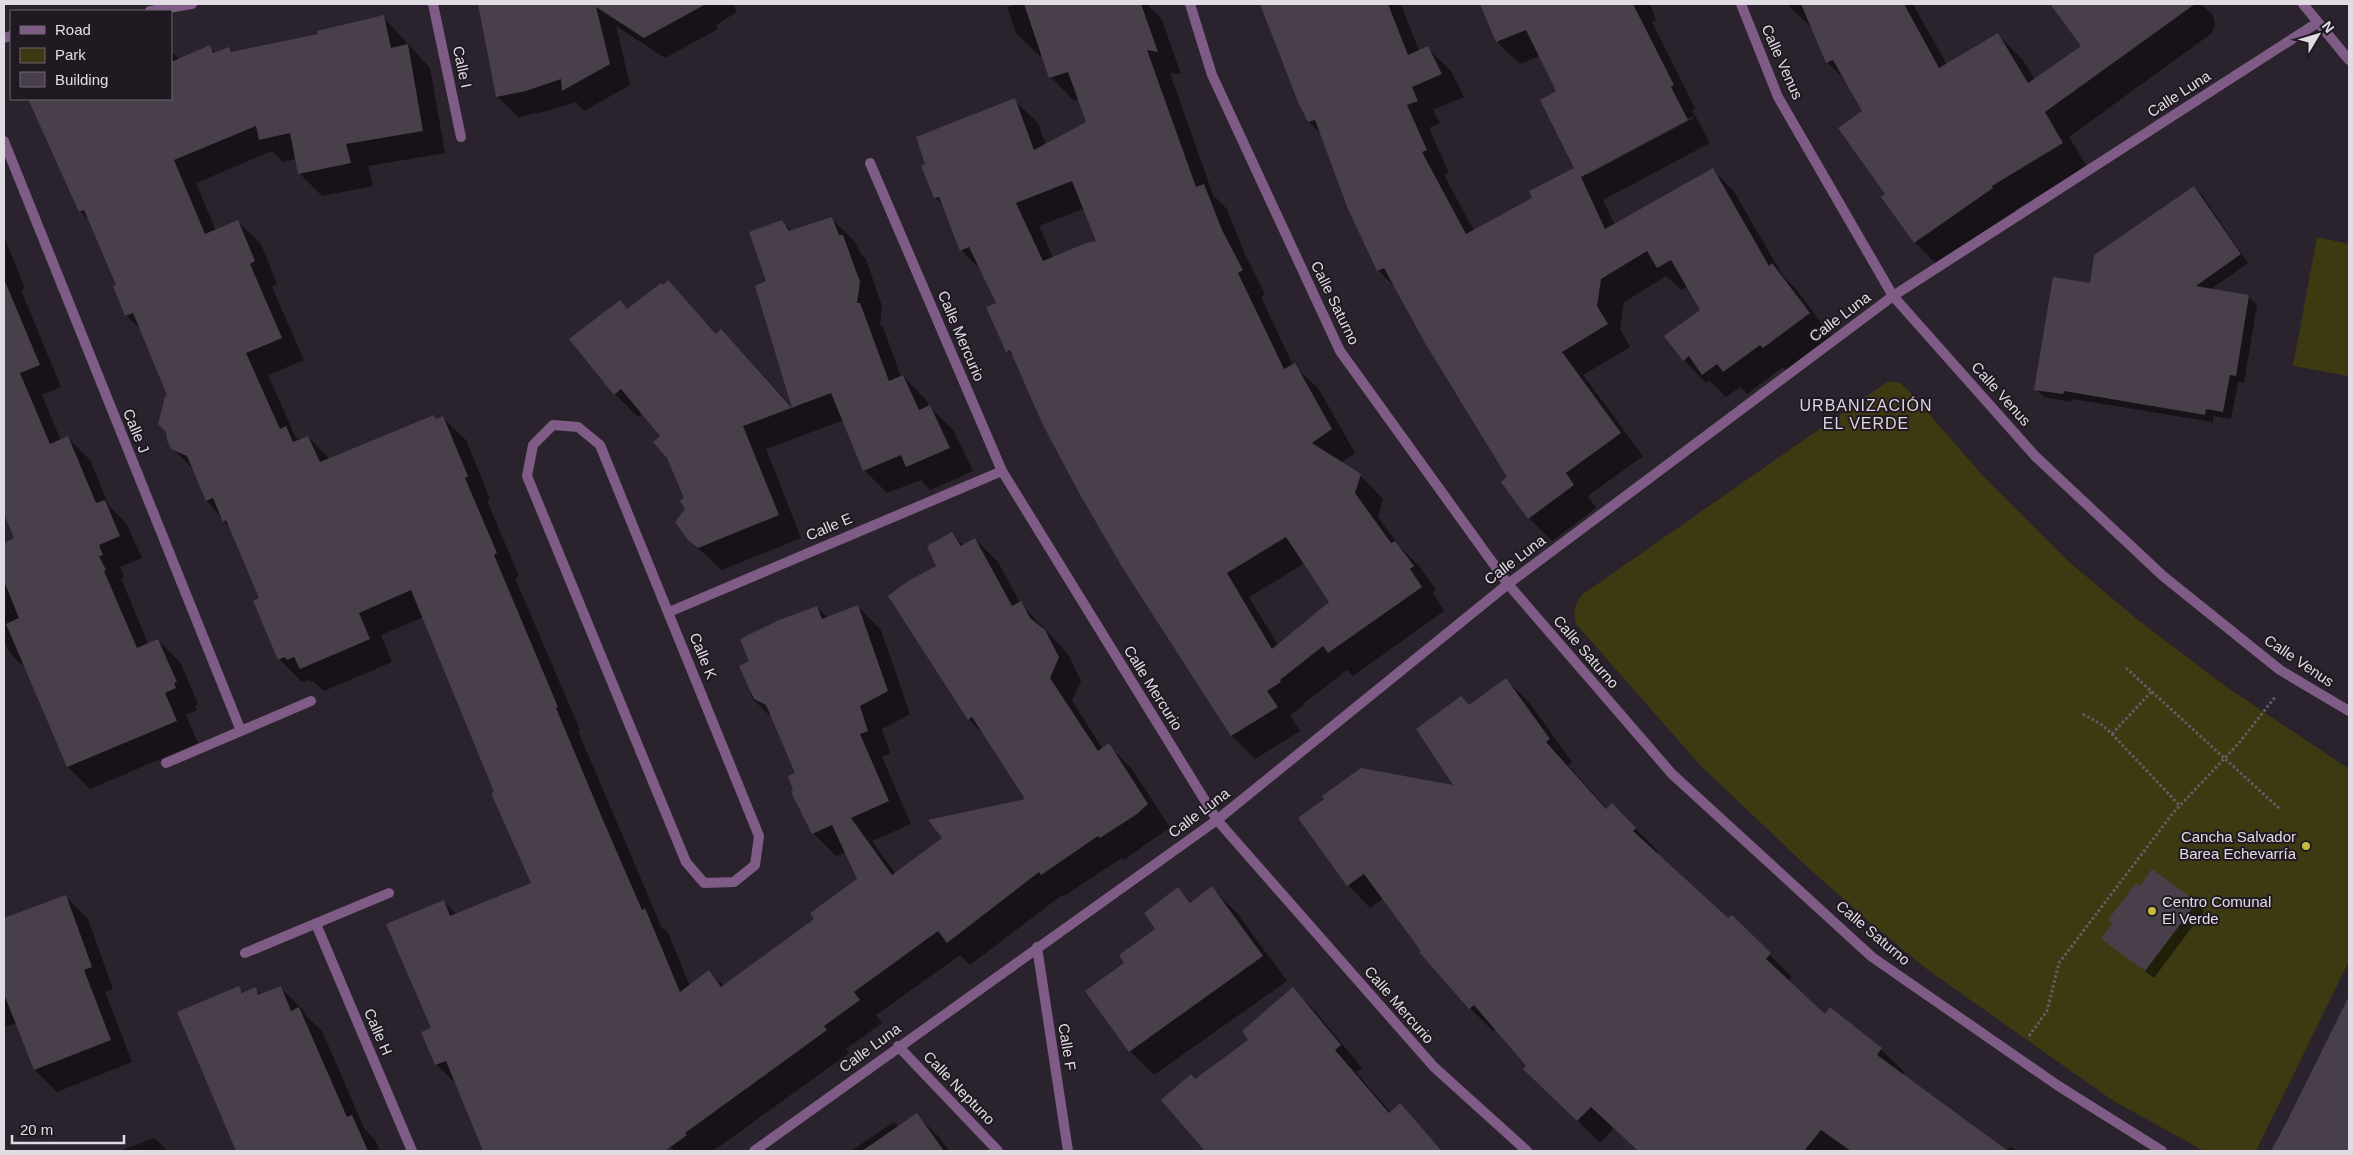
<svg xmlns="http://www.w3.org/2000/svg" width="2353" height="1155" font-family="Arial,sans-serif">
  <rect width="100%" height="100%" fill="#2a222c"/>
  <path fill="#3d3a11" d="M2317 237 2349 244V376L2293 366Z
    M1887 382H1899L1909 391 1984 477 2069 562 2138 620 2225 686 2349 769V961L2256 1151H2204L2112 1100 1928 970 1869 922 1802 862 1700 765 1576 624C1573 611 1574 604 1583 594Z"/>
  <path fill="#0007" fill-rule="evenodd" d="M479 4H733L737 12 716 25 718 29 665 58 616 26 630 85 584 111 576 102 547 111 518 117 497 96Z
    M1019 4H1147L1162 20 1181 74 1170 73 1213 195 1227 209 1245 255 1265 294 1261 297 1293 365 1318 388 1355 453 1341 463 1360 475 1383 499 1378 517 1399 546 1419 566 1436 590 1433 593 1444 611 1353 676 1347 670 1303 704 1304 705 1290 715 1300 731 1255 759 1232 736 1123 566 1015 358 1008 351 997 303 982 271 961 250 944 207 935 197 1014 100 1038 123 1046 145 1088 123 1079 99 1074 101 1051 77 1043 55 1040 56 1016 33 1007 7ZM1085 208 1098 242 1053 258 1039 226ZM1305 563 1331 602 1278 645 1249 597Z
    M1264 4H1401L1419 51 1428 48 1451 71 1464 97 1433 110 1440 123 1429 128 1449 173 1444 175 1474 231 1533 198 1576 168 1558 92 1540 56 1520 64 1497 42 1481 4H1650L1656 20 1652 22 1695 108 1692 110 1710 143 1603 200 1615 225 1713 170 1735 193 1783 276 1795 288 1831 336 1786 370 1783 367 1747 394 1740 387 1726 397 1709 380 1706 383 1684 360 1701 311 1688 286 1681 290 1666 276 1624 302 1620 329 1630 347 1583 375 1643 456 1588 496 1596 508 1552 541 1529 518 1509 478 1397 289 1378 270 1321 134 1309 122 1264 9ZM1693 116 1694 118 1587 175V172Z
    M1787 4H1913L1947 65 1998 35 2022 59 2035 80 2082 46 2056 10 2065 4H2201L2213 15 2215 24 2212 33 2069 137 2087 167 2015 210 2016 212 1939 267 1915 242 1886 195 1864 112 1847 82 1827 62 1813 29Z
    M383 17 430 68 445 153 368 166 373 186 322 196 299 173 296 159 283 162 272 151 196 183 216 231 238 222 261 244 277 284 272 287 304 360 268 375 295 436 300 441 308 437 330 459 434 416 438 420 443 418 466 440 490 499 487 501 519 576 515 578 580 730 578 731 661 926 668 933 690 986 709 972 724 986 816 919 858 880 846 852 836 856 813 833 796 774 773 719 751 697V662L817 607 828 618 858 607 881 630 910 714 882 729 890 753 882 757 911 824 872 841 896 874 1027 800 987 738 969 719 938 566 952 534 964 546 975 539 998 562 1020 603 1068 654 1081 681 1072 701 1103 749 1108 745 1131 768 1170 827 1124 860 1122 858 1064 896 1062 895 970 965 960 955 876 1015 882 1023 846 1049 849 1053 713 1151H674L579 1038 627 1151H484L457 1085 436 1064 433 1029 444 902 456 914 533 883 424 617 381 635 392 662 324 691 313 681 310 682 308 680 302 682 279 659 260 599 230 528 207 501 194 470 172 448 167 432 169 396 142 331 126 315 118 286 90 221 80 211 32 103 43 99H171V51L180 60 209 47 216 53 229 49 233 53 320 35Z
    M2194 187 2202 195 2248 263 2210 290 2249 297 2257 305 2244 383 2238 382 2231 419 2213 416V422L2072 399 2071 402 2044 397 2036 389 2091 284Z
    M832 219 855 242 860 253 866 259 882 306 880 324 883 327 901 377 903 376 926 400 929 406 953 430 973 471 930 490 921 480 887 493 864 470 844 420 766 449 801 538 722 570 689 540 686 499 662 436 643 413 638 417 615 394 628 310 668 282 717 334 721 331 744 354 794 409 757 287 768 282 782 222 792 231Z
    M4 237 25 288 21 290 61 387 42 395 61 441 68 438 90 460 109 506 126 523 142 558 120 567 124 577 121 578 148 644 158 640 180 662 198 704 195 706 197 710 186 715 198 743 90 789 68 767 27 670 9 652 4 639V543L15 538 4 511Z
    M1506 680 1529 702 1572 762 1568 765 1607 809 1612 805 1658 851 1656 854 1728 920 1732 917 1792 977 1788 981 1825 1016 1830 1009 1881 1049 1904 1072 1902 1075 2006 1151H1638L1614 1128 1600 1143 1547 1091 1495 1029 1493 1031 1470 1008 1421 952 1423 951 1384 898 1370 908 1348 885 1456 786 1469 706Z
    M2140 887 2196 903 2204 911 2154 978 2103 939 2114 924 2110 920Z
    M1212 888 1236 912 1287 981 1154 1075 1130 1051 1087 992 1126 963 1157 929 1178 889 1192 903Z
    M66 897 88 919 113 989 105 992 132 1062 57 1092 35 1070 17 1023 4 1027V919Z
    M238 987 244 993 255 988 261 995 280 987 303 1010 306 1016 322 1031 364 1128 375 1140 380 1151H237L179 1012Z
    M1293 989 1315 1011 1362 1068 1356 1072 1391 1113 1400 1105 1443 1151H1206L1163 1101 1196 1081 1250 1040Z
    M2333 1030 2349 1038V1151H2272Z
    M917 1115 939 1137 949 1151H851L894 1122 899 1127Z
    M154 1138 168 1151H120Z
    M2010 1147 2018 1151H2007Z"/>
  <path fill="#483f4a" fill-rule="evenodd" d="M478 4H706L644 38 596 7 610 64 562 91 561 79 526 91 496 97Z
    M1024 4H1141L1158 52 1147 50 1196 187 1204 184 1222 230 1243 270 1238 273 1284 369 1295 363 1332 429 1312 443 1361 474 1355 493 1391 543 1395 541 1414 566 1410 569 1422 587 1328 653 1323 646 1280 680 1281 682 1267 691 1278 707 1231 736 1122 567 1078 491 1042 423 1010 350 1006 352 986 307 996 303 969 247 960 251 939 197 934 198 921 166 925 164 916 137 1015 98 1034 150 1086 122 1068 72 1049 78ZM1072 181 1096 241 1086 243 1043 261 1016 203ZM1286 537 1329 602 1272 649 1227 573Z
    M1260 4H1388L1408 55 1428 46 1442 74 1412 87 1418 101 1407 105 1427 150 1422 152 1466 234 1532 198 1529 191 1574 168 1540 100 1556 91 1526 30 1496 42 1480 4H1633L1674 85 1671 87 1688 120 1581 177 1605 229 1713 168 1769 266 1772 263 1810 313 1763 348 1760 345 1723 372 1717 364 1702 375 1689 356 1683 361 1664 336 1700 310 1671 260 1657 268 1647 251 1601 279 1597 306 1608 324 1562 352 1621 433 1566 473 1574 485 1528 519 1501 482 1507 477 1425 343 1384 268 1377 271 1348 209 1315 120 1308 122 1298 102Z
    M1801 4H1904L1939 68 1998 33 2028 83 2081 46 2050 4H2195L2045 112 2063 143 1992 186 1993 188 1914 243 1881 197 1885 194 1838 128 1862 111 1833 60 1826 63Z
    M384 15 391 48 408 44 423 131 346 144 351 163 298 174 290 133 259 140 256 126 174 160 205 234 238 220 255 261 250 264 282 338 246 353 280 429 286 426 293 442 308 436 320 462 434 415 436 419 443 416 468 476 465 478 497 553 494 555 558 707 556 708 603 820 642 910 645 908 680 992 709 970 721 987 814 919 810 913 857 879 832 825 812 834 791 792 793 790 788 776 795 773 766 705 754 699 739 666 749 661 740 639 779 620 817 606 822 619 858 605 888 691 860 706 868 731 860 734 889 801 851 818 892 875 942 838 928 820 1025 799 972 717 968 720 888 596 908 581 936 566 927 546 952 532 961 546 975 538 1012 606 1021 601 1030 618 1045 630 1059 657 1050 678 1098 751 1109 743 1148 804 1137 814 1100 838 1098 836 1041 875 1039 872 947 943 938 931 854 992 860 1000 824 1026 827 1030 685 1133 687 1135 665 1151H483L446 1061 435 1065 421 1032 431 1028 386 924 444 900 450 916 531 883 491 793 494 792 411 590 359 613 370 639 300 669 294 657 287 660 285 657 278 660 253 601 259 598 226 520 223 522 213 498 206 501 187 456 171 449 167 440 166 432 158 424 165 397 167 395 133 313 125 316 113 286 116 285 84 210 79 212 28 99H171V62L210 45 213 53 229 47 231 52 318 34 317 31Z
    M2194 186 2241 254 2196 286 2249 295 2236 376 2230 375 2223 412 2206 409 2205 415 2064 391 2063 394 2034 390 2053 277 2090 283 2094 255Z
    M832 217 839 235H843L860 282 857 303H860L889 381 903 375 919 410 930 405 950 448 906 467 901 455 863 471 831 393 743 426 779 515 698 548 688 540 675 522 685 509 680 501 684 498 667 458 653 442 660 436 621 389 614 395 569 339 620 300 627 309 661 283 663 285 668 280 716 334 721 329 792 408 755 286 766 281 749 232 782 220 789 231Z
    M4 279 40 365 20 373 50 444 68 436 96 503 105 500 120 536 99 545 103 555 99 556 106 570 104 571 137 648 158 639 177 682 174 683 176 688 165 693 177 721 67 767 6 624 19 618 4 581V543L14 538 4 514Z
    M1506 678 1550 739 1546 742 1606 809 1612 803 1636 828 1633 831 1728 918 1732 915 1771 953 1766 959 1825 1014 1830 1007 1882 1048 1877 1055 2008 1151H1851L1821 1130 1804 1151H1638L1591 1107 1577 1121 1523 1069 1526 1066 1474 1005 1469 1009 1419 952 1421 951 1364 874 1347 886 1298 818 1324 799 1322 796 1361 768 1453 785 1416 729 1461 696 1469 705Z
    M2152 869 2197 902 2145 971 2101 939 2113 923 2108 920 2136 883 2140 886Z
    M1212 886 1263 956 1129 1052 1085 991 1124 963 1119 955 1155 929 1144 913 1178 887 1190 903Z
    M66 895 92 967 84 970 111 1040 34 1070 4 994V918Z
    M239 986 242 993 256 987 258 995 281 986 291 1011 299 1007 347 1117 352 1115 368 1151H236L177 1012Z
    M1293 987 1341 1045 1335 1050 1389 1113 1400 1103 1442 1151H1205L1161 1100 1191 1074 1195 1079 1248 1040 1242 1031Z
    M2349 996V1151H2271L2288 1119Z
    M917 1113 944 1151H862Z"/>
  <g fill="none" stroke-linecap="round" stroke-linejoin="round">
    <path stroke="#645d66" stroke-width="3" stroke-dasharray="2.5 2.5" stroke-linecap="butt" d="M2126 668 2281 810
      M2083 714 2102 725 2112 734 2180 806
      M2112 734 2152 691
      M2029 1036 2047 1011 2059 963 2173 813 2239 743 2275 697"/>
    <path stroke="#7e5c86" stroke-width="10" d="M433 4 461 137
      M1190 4 1212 75 1340 351 1508 584 1672 774 1872 957 2057 1085 2162 1151
      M1741 4 1778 97 1893 296 2035 456 2163 576 2280 670 2349 711
      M2303 4 2349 60
      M150 11 192 4
      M4 38 11 36
      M4 141 241 731
      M870 163 1002 471 1217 820 1434 1067 1527 1151
      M553 425 578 427 600 445 759 836 755 865 734 882 704 883 686 862 527 476 533 445Z
      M669 612 1002 471
      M166 763 311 701
      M316 924 412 1151
      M1037 947 1068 1151
      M245 953 389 893
      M898 1046 998 1151
      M754 1151 1217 820 1508 584 1893 296 2317 23"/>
  </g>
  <g fill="#c7bb3c" stroke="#201922" stroke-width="2">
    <circle cx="2306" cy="846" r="5"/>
    <circle cx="2152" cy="911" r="5"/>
  </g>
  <g text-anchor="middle" stroke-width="4" stroke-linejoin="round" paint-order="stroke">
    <g font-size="15" fill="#e1dce3" stroke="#201922">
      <text transform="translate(1782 62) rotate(66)" y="5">Calle Venus</text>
      <text transform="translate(462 67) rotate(78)" y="5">Calle I</text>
      <text transform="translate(2179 94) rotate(-33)" y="5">Calle Luna</text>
      <text transform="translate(1335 303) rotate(64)" y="5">Calle Saturno</text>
      <text transform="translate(1840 317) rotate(-37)" y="5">Calle Luna</text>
      <text transform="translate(961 336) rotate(67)" y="5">Calle Mercurio</text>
      <text transform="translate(2001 394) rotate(48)" y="5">Calle Venus</text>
      <text transform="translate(136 431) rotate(68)" y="5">Calle J</text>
      <text transform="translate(829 527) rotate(-23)" y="5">Calle E</text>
      <text transform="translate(1515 560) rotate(-37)" y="5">Calle Luna</text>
      <text transform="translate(1586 652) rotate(49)" y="5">Calle Saturno</text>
      <text transform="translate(703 656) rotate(68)" y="5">Calle K</text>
      <text transform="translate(2299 661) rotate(34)" y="5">Calle Venus</text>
      <text transform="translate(1153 688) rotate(58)" y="5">Calle Mercurio</text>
      <text transform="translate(1199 813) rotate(-37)" y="5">Calle Luna</text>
      <text transform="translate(1873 933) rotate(40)" y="5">Calle Saturno</text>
      <text transform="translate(1399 1005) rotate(49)" y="5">Calle Mercurio</text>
      <text transform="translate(378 1032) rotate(67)" y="5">Calle H</text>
      <text transform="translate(1067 1047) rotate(81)" y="5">Calle F</text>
      <text transform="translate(870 1048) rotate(-36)" y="5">Calle Luna</text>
      <text transform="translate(959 1088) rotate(46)" y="5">Calle Neptuno</text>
    </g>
    <g font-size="15" fill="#e1dce3" stroke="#201922" text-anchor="end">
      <text x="2296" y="842">Cancha Salvador<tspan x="2296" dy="17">Barea Echevarría</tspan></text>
      <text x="2162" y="907" text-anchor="start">Centro Comunal<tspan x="2162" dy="17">El Verde</tspan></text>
    </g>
    <g font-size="16" letter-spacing="1" fill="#dfd5e2" stroke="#201922">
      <text x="1866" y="411">URBANIZACIÓN<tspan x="1866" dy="18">EL VERDE</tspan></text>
    </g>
  </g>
  <rect width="2353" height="1155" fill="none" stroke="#e1dce3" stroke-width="10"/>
  <rect x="10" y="10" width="162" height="90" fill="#201922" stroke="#6d676f"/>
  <rect x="20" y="26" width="25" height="8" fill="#7e5c86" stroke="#6d676f"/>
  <text x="55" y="35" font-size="15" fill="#e1dce3">Road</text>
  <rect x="20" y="48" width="25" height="15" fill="#3d3a11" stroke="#6d676f"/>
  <text x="55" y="60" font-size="15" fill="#e1dce3">Park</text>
  <rect x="20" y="72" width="25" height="15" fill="#483f4a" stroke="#6d676f"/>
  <text x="55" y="85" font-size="15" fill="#e1dce3">Building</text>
  <g transform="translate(2318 35) rotate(52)" stroke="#201922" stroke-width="4" paint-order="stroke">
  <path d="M0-4L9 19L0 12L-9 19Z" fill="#e1dce3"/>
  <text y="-8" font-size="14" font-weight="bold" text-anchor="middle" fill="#e1dce3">N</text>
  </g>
  <path d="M12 1135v8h112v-8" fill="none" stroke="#e1dce3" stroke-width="2.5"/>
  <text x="20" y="1135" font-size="15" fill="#e1dce3" stroke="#201922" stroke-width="4" paint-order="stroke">20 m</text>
</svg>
